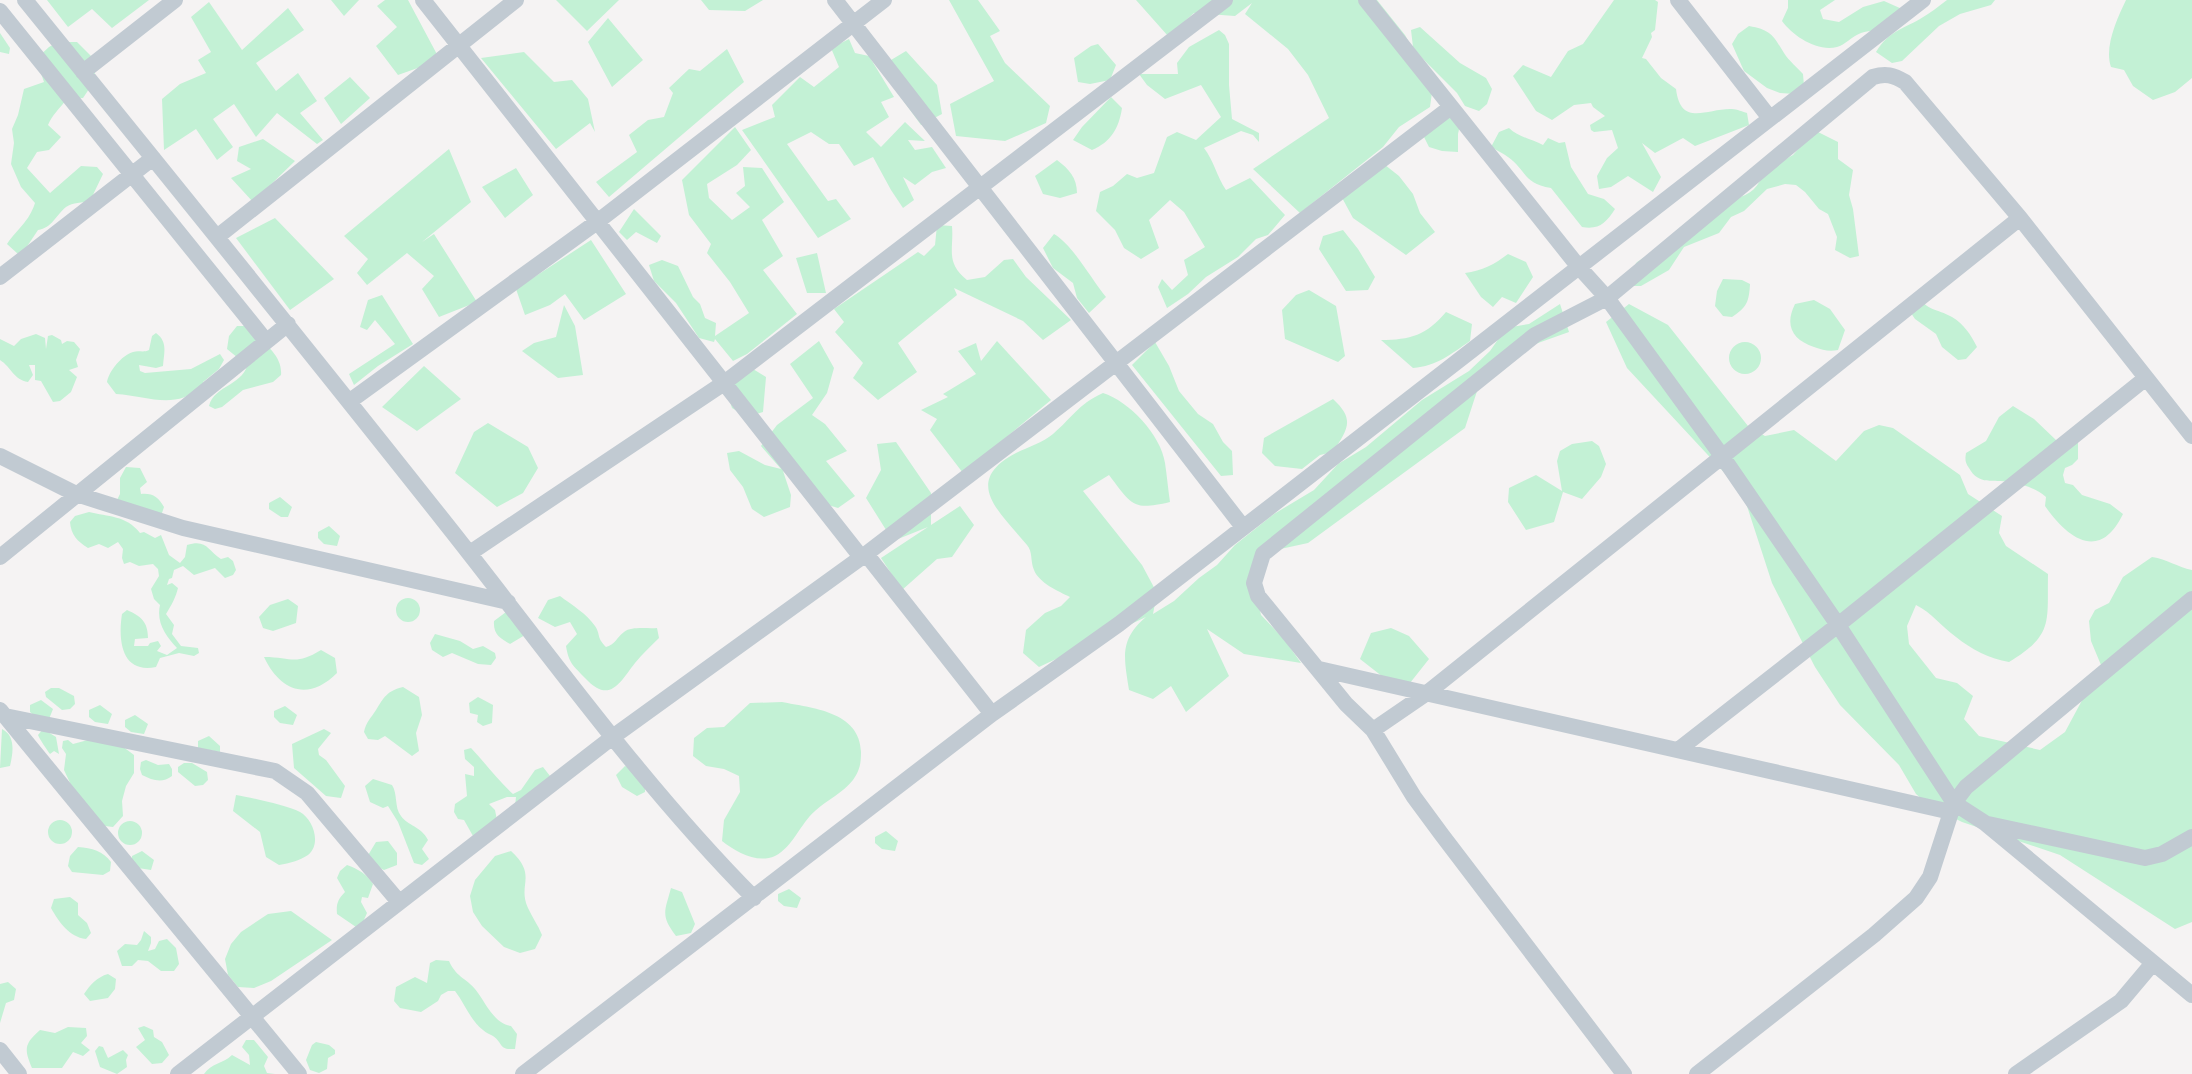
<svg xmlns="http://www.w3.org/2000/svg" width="2192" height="1074" font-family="'Work Sans',sans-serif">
  <rect width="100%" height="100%" fill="#f5f3f3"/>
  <path fill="#c3f1d5" d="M47 0H149L112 28 92 9 68 27Z
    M331 0H359L344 16Z
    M385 0H408L440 60 398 75 376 46 397 27 377 6Z
    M556 0H619L587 31Z
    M701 0H763L745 11 709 10Z
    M949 0H978L1000 31 990 36 1005 63 1050 106 1046 123 1005 141 956 136 950 104 994 81Z
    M1136 0H1377L1405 35 1433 85 1430 107 1399 127 1383 147 1300 213 1253 169 1329 118 1308 75 1288 49 1245 14 1252 3 1235 16 1194 13 1168 36Z
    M1614 0H1655L1658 2 1655 30 1651 33 1652 37 1642 58 1646 59 1661 78 1676 89C1681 128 1707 108 1732 109 1737 109 1743 112 1747 113L1749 125 1695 146 1683 138 1655 153 1642 143 1661 177 1653 192 1628 176 1611 187 1599 189 1597 176 1607 158 1618 148 1612 130 1594 132 1591 130 1590 125 1605 116 1593 107 1591 103 1574 105 1552 120 1536 111 1513 76 1523 65 1551 77 1568 51 1583 44Z
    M1788 0H1835L1820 10 1823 19 1839 22 1863 7 1884 1 1902 9 1892 29C1882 30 1870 30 1861 33 1852 36 1845 45 1837 47 1817 52 1793 36 1782 21L1788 8Z
    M1947 0H1995L1991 5 1960 14 1939 26 1902 61 1892 63 1876 52C1889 31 1901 30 1920 19 1930 13 1938 7 1947 0Z
    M2126 0H2192V78L2175 92 2153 100 2133 86 2124 70 2111 67C2104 47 2117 19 2126 0Z
    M209 2 242 50 288 8 304 30 256 63 276 91 298 73 317 101 300 113 323 140 317 144 277 113 256 137 234 104 213 119 233 147 217 160 196 129 164 150 162 99 180 84 206 73 198 60 211 52 191 17Z
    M608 18 643 60 612 87 588 42Z
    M1749 26C1771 30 1773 35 1784 53 1789 61 1797 67 1803 74L1804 86 1795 94 1780 93 1767 88 1744 71 1732 44 1738 34Z
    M1420 27 1460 63 1486 78 1492 89 1487 104 1479 111 1465 106 1457 93 1423 59 1413 47 1411 30Z
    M1219 30 1225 35 1229 44V85L1232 119 1259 133V142L1253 135 1241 131 1204 148C1214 161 1217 177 1226 190L1250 178 1285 215 1268 235 1256 239 1238 257 1206 277 1188 294 1167 308 1158 287 1162 279 1172 290 1188 275 1184 260 1205 247 1184 212 1170 200 1149 220 1159 248 1141 259 1124 248 1115 230 1096 211 1100 192 1113 186 1127 174 1137 178 1154 173 1167 137 1177 132 1196 140 1221 117 1201 85 1165 99 1147 85 1139 74H1178L1177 63 1189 47Z
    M0 33 10 48 9 54 0 52Z
    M849 39 855 53 869 56 894 97 881 102 889 117 866 132 881 147 905 122 925 141 908 140 915 150 932 147 946 168 932 172 915 185 903 177 914 200 903 208 891 190 873 157 854 166 839 144H829L811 132 787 144 828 201 836 199 851 219 818 238 742 130 775 117 772 105 800 77 814 87 839 67 831 48Z
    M58 42H77L97 62 93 83 83 98 67 99C60 108 52 115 48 125L61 137 49 150 37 152 27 168 50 193 81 166 97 167 103 174 90 201C82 203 73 202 66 207 56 215 52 228 38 230L26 248 18 254 7 244C17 229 29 222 35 203L21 187 11 164 14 143 12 129 18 115 24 89 44 82 36 59 49 47Z
    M1098 44 1116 65 1110 80 1090 84 1078 82 1074 58 1091 46Z
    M727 49 744 82 609 197 596 182 637 152 629 135 648 120 664 117 673 93 669 88 689 69 700 71Z
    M906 51 937 85 942 114 921 125 881 70 891 60Z
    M524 52 554 82 572 80 588 99 595 132 590 123 556 149 481 58Z
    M350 77 370 98 341 124 324 98Z
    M1111 97 1122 108C1119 128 1111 142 1092 150L1073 140 1082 127Z
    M1440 115 1461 120 1458 134V152L1442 151 1429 147 1424 137Z
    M735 127 751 150 737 165 707 184 709 198 732 220 750 207 736 193 745 186 743 167 762 168 784 202 762 220 783 256 763 270 797 314 747 354 733 361 715 339 714 342 699 338 676 303 654 281 649 265 662 260 678 266 693 297 700 304 705 318 716 323 715 336 749 313 730 282 707 253 711 244 689 215 682 180Z
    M1509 128C1518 137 1532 139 1543 145L1548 138 1559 143 1565 142 1571 167 1588 194 1604 199 1615 209C1606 223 1599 230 1582 227L1551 188C1523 183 1527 171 1508 157 1503 153 1496 150 1491 147L1499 132Z
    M1818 132 1838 142V159L1853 170 1849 195 1853 209 1859 256 1850 258 1835 250 1837 237 1828 214 1819 209 1805 192 1796 185 1785 184 1767 189 1744 211 1731 217 1719 233 1684 247 1669 270 1641 286H1632L1623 281 1637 262 1735 198C1750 196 1760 186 1763 172L1793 155 1809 137Z
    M263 139 295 161 253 202 231 178 251 169 237 161 239 147Z
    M449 149 471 202 422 242 434 234 477 302 439 317 422 289 434 276 407 253 367 285 357 273 368 259 344 236Z
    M1057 160C1069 169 1077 178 1077 193L1060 198 1043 194 1035 176Z
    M1380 161 1399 176 1413 194 1420 213 1435 232 1406 255 1353 218 1340 194Z
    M516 168 533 195 505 218 482 187Z
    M634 209 661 236 657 243 636 232 627 240 619 232Z
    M275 218 334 279 290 310 236 238Z
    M937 225 952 226C954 250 945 262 967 280L985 277 1004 260 1013 259 1026 277 1071 320 1043 340 1023 321 954 288 957 295 898 343 917 372 878 400 853 378 863 363 835 332 844 322 834 309 918 252 924 256 935 245Z
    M1343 230 1358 249 1375 277 1368 290 1346 291 1319 249 1323 236Z
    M1054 234C1073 245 1091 279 1106 297L1089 313 1077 298 1073 283 1053 268 1043 248Z
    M591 240 626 294 584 320 565 294 550 305 525 315 516 289Z
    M817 253 826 293H807L796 258Z
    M1508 254 1526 262 1533 277 1516 303 1502 297 1493 307 1481 297 1465 273C1482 271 1495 264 1508 254Z
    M1723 279 1742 280 1750 284C1749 302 1747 307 1732 317L1723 316 1715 306 1717 291Z
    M1309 290 1336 306 1345 356 1338 362 1285 339 1282 310 1296 295Z
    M382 295 413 344 378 366 354 385 349 374 395 344 375 320 367 330 360 327 368 300Z
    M1917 295C1928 312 1936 308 1952 317 1964 324 1971 335 1977 347L1966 359 1958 360 1942 347 1936 334 1915 319 1909 310Z
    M1814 300 1830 309 1845 330 1838 350C1829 352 1823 350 1814 347 1793 340 1784 326 1795 304Z
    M1560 304 1569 332 1521 349 1480 382 1465 428 1308 543 1262 553 1255 587 1261 615 1284 639 1301 663 1244 654 1207 629 1229 676 1186 712 1171 686 1153 699 1129 690C1124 657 1119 640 1146 617L1039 667 1023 653 1026 630 1045 613 1061 606 1070 597C1058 591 1039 583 1034 570 1030 561 1033 552 1027 545 1000 512 961 482 1016 453 1028 447 1044 442 1053 434 1073 417 1077 405 1103 393 1129 401 1161 435 1165 463 1167 476 1168 489 1170 502 1132 511 1132 505 1109 475L1083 491 1142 565 1157 593 1153 614 1174 601 1199 578 1217 565 1235 545 1274 514 1314 490 1338 464 1366 447 1422 400 1469 371 1490 351 1506 328 1529 324Z
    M1629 304 1668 325 1748 426 1765 436 1794 430 1836 461 1864 431 1879 425 1893 428 1960 475 1968 494 2002 516 1999 533 2006 546 2048 574C2047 622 2054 635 2009 662 1990 659 1971 649 1956 637 1941 626 1932 613 1916 605L1907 626 1909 644 1936 678 1957 683 1973 696 1964 719 1979 736 2040 750 2065 732 2101 665 2091 641 2089 621 2095 610 2109 603 2123 577 2152 557C2167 559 2177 567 2192 570V922L2175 929 2060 855 1962 822 1930 806 1916 794 1899 765 1840 705 1815 667 1772 583 1746 503 1733 482 1627 368 1606 322Z
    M564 305 575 326 583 375 558 378 522 351 534 343 556 337Z
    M1446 312 1472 324 1470 341C1451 354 1437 366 1413 368L1381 340C1410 340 1427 335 1446 312Z
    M237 326H245C260 340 283 354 281 375L273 382 243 390 222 407 215 409 209 406C214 385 246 385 248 361L238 358 227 349 229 336Z
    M156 333C168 342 164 352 163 366L156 368 139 365 140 371 145 373 191 369 220 354 224 360 219 369 203 382V386C174 411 149 396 116 394L107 382C109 371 122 355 133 352 139 350 143 353 149 350L152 336Z
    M36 334 45 338 46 349 48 336 52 335 61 340 62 344 67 341 74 342 80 349 76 360 78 367 69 370 77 377 71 392 60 401 53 402 41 381 35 380V365H29L33 375 28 382C14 380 11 367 0 360V339L14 346 21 339Z
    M819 341 834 368 827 393 812 415 825 424 847 451 826 461 855 496 838 508 805 498 793 480 783 471 791 495 790 507 764 517 752 509 743 487 730 470 727 453 739 451 765 465 781 469 761 446 777 425 813 398 790 364Z
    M997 341 1051 400 963 473 930 430 937 419 921 410 948 397 943 394 976 374 958 351 976 343 981 361Z
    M1155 342 1169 366 1179 391 1198 414 1213 424 1223 442 1232 451 1233 475 1221 476 1132 365Z
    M1729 358a16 16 0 1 1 32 0a16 16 0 1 1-32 0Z
    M424 366 461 399 417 431 382 407Z
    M753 369 766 377 763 412 747 417 732 408 724 383Z
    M1333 399C1356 420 1347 430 1333 452L1320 455 1302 469 1275 466 1262 453 1264 438Z
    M2013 406 2034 419 2056 440 2072 439 2078 443V459L2072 465 2065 468 2063 475 2065 483 2073 485 2082 495 2110 504 2123 514C2100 562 2068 539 2045 506L2046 497C2036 488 2024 485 2010 482 1993 479 1979 486 1969 468 1965 462 1965 460 1966 453L1986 441 1999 417Z
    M488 423 528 447 538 468 523 493 497 507 455 473 474 432Z
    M1592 441 1599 446 1606 464 1601 477 1582 499 1563 492 1554 522 1526 530 1508 502 1509 488 1536 475 1562 491 1557 461 1560 451 1572 444Z
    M896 442 931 493V525L960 506 974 525 952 557 937 559 902 590 881 558 928 527 893 541 866 498 881 470 877 444Z
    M126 467 140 468 147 482 140 488 141 494C153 493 158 497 164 507L161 516 116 502 120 494V478Z
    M280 497 292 507 288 517H281L269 509V503Z
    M89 512C108 517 126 515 140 533L144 532 155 538 161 535 169 555 180 563 185 557 187 545C207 539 207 550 221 559L228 557 233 561 236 570 233 575 225 578 215 568 194 575 183 566 174 570 172 578 169 579 167 585 172 583 178 588C176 597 171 606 166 614L174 625 172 634 181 646 198 648 199 653 194 656 179 653 160 658 156 667C121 674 118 640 122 614L127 610C141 616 148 622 148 638L135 639 134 646H148L150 643 158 641 161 646 157 651 167 655 177 648C166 636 156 623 160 605L154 599 151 589 159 576 158 569 153 564 139 566 130 562 124 564 122 558 123 549 118 542 108 548 99 544 88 548C77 541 71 535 70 522L75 516Z
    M329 526 340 536 337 546 324 544 318 538V532Z
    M560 596C572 605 587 614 595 626 601 635 596 637 606 647 616 644 616 638 624 632 632 626 647 629 657 628L659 638C651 646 642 654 635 663 620 682 610 705 585 678 573 665 569 664 566 646L577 634 570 622 555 627 538 618 548 600Z
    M396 610a12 12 0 1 1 24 0a12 12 0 1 1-24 0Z
    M288 599 298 606 296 623 273 631 263 628 259 617 270 605Z
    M506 612 525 635 510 644C500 638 493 634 494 621Z
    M1391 628 1409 636 1429 659 1410 683 1383 677 1360 659 1371 633Z
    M435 634 460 641 473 649 483 646 495 653 496 658 491 665 478 664 452 653 443 657 432 650 430 643Z
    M321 650 335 658 337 673C308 702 280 691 264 657 292 657 295 666 321 650Z
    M403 687 419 697 422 715 416 733 419 751 412 756 385 736 378 740 368 739 364 732C366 722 371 718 376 710 384 697 387 691 403 687Z
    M51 688H59L74 696 75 704 70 709 62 710 46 697 45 692Z
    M478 697 493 705 492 723 483 726 477 722 478 715 470 713 469 703Z
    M41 700 53 709 49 719 36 717 30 712V705Z
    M782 702C811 708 860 711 861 752 861 763 860 770 853 780 843 793 827 800 815 811 800 824 793 847 775 856 757 864 736 852 722 841L724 820 740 792 739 776 724 769 706 766 693 756 694 738 707 728 724 727 750 703Z
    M100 705 112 714 108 724 95 722 89 717V710Z
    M285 706 297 715 293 725 280 723 274 717V711Z
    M135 715 148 724 144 734 131 732 125 727V720Z
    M2 729C16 736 13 753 10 766L0 768Z
    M43 729 56 737 59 754 54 751 50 754C47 750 39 738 38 735Z
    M324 729 331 733 318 749 319 755 326 760 345 786 341 798 326 796 294 768 292 744Z
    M209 736 220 746V752L198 748V741Z
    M99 737 118 743 134 755V773L126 786 122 801 123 816 113 827 97 825 71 785 64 770 66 754 62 748 63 741 68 740 73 744Z
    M471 748C486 764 497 779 513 794L521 790 535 770 543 767 550 776 515 806 516 797H507L489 804 495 810 499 830 473 836 464 820 458 819 454 812 455 804 467 796 465 774 474 776V767L465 759 464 750Z
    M146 760 158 765 169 764 172 769V776C162 784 152 780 142 775L140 769 141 762Z
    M184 763H192L207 772 208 780 203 785 195 786 178 772V767Z
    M625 766 633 769 645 784V792L637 796 622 787 616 775Z
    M373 779 392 785C398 794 394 807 401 816 408 826 421 826 428 840L422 849 429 859 422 865 414 863 398 822 388 806 383 808 370 802 365 786Z
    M236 795C252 798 286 805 300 812 313 819 322 844 308 855 299 861 290 863 279 865L266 857 260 832 233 811Z
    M48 832a12 12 0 1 1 24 0a12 12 0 1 1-24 0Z
    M118 833a12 12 0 1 1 24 0a12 12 0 1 1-24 0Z
    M886 831 898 841 895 851 882 849 875 843V837Z
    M388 841 397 853V865L384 870 374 865 367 857 376 842Z
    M78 847C92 848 103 851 111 862L110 871 103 875 72 872 68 866 70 856Z
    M142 851 154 860 151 870 138 868 132 863V856Z
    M511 851C538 876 517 884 528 908 532 917 538 925 542 935L535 949 520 953 504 947 482 926 473 912 470 896 475 880 495 856Z
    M347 865C358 869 367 874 373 884L368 898 362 897 361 902 367 913 363 922 356 927 337 914C336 904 338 899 345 892L337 878 340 871Z
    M671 888 682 892 695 924 691 933 676 936C660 915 665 911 671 888Z
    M789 889 801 898 797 908 784 906 778 901V894Z
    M70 897 78 903V915L87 923 91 933 86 939C69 937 59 922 51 908L54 899Z
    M291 911 332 940 271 981 254 988 238 987 228 975 225 959 231 944 241 932 268 914Z
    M144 931 151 937V943L148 951 155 949 159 941 167 939 176 948 179 964 174 971H161L148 961 138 960 132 966H122L117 951 125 944 137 945 141 940Z
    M436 960 449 961C457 979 468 978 478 993 486 1004 495 1024 511 1026L517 1034 515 1049C498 1050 504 1044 493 1036 490 1034 486 1033 483 1030 470 1020 465 1004 455 991H448L441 995 438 1001 421 1012 400 1008 394 1001 396 987 415 977 427 983 430 963Z
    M108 974 116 979 115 989 108 998 90 1001 84 994C90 985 97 977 108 974Z
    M8 982 16 989 14 1000 6 1003 0 1023V984Z
    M144 1026 153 1030 154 1037 162 1042 169 1055 162 1063 152 1064 136 1047 145 1040 138 1028Z
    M68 1027 86 1028 87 1036 81 1043 90 1050 83 1056 73 1052 62 1068H32C24 1049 24 1044 40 1030L55 1033Z
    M246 1040H254L268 1057 264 1066 267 1073 275 1074H204C211 1063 223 1064 232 1055L250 1065 249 1055 242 1047Z
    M316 1042 329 1045 335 1050V1054L328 1058 327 1069 319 1073 310 1070 306 1060 312 1045Z
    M99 1046 103 1047 108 1058 123 1050 128 1055 126 1060 127 1067 117 1074 100 1067 95 1051Z"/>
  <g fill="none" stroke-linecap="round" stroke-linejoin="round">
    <path stroke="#c1cad2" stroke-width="16" d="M25 0C166 174 308 349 447 525 547 651 641 784 754 898
      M423 0 861 557
      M835 0 1243 527
      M1366 0 1578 266 1607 298 1722 456 1838 625 1954 803 1985 823 2192 995
      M1678 0 1769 117
      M0 11 266 341
      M83 72 175 0
      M217 237 516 0
      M0 277 153 158
      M350 401 597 222 884 0
      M0 456 76 494 183 528 508 602
      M470 553 724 383 1225 0
      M866 554 992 714
      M0 557 288 324
      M1319 669 1951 812
      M0 710 299 1074
      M5 716 275 771 307 793 399 902
      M1373 730 1427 693 2020 218
      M1678 750 1838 625 2146 378
      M1988 824 2145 858 2162 854 2192 837
      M0 1050 19 1074
      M178 1074 614 736 866 554 1451 107
      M523 1074 992 714 1119 624 1923 0
      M1624 1074 1442 835 1414 797 1373 730 1346 704 1258 596 1254 583 1263 554 1535 335 1607 298 1873 77C1886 73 1893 75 1905 82L2020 218 2192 436
      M1697 1074 1874 935 1916 898 1930 877 1954 803 1966 787 2192 599
      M2016 1074 2121 1001 2153 963"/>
  </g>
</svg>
